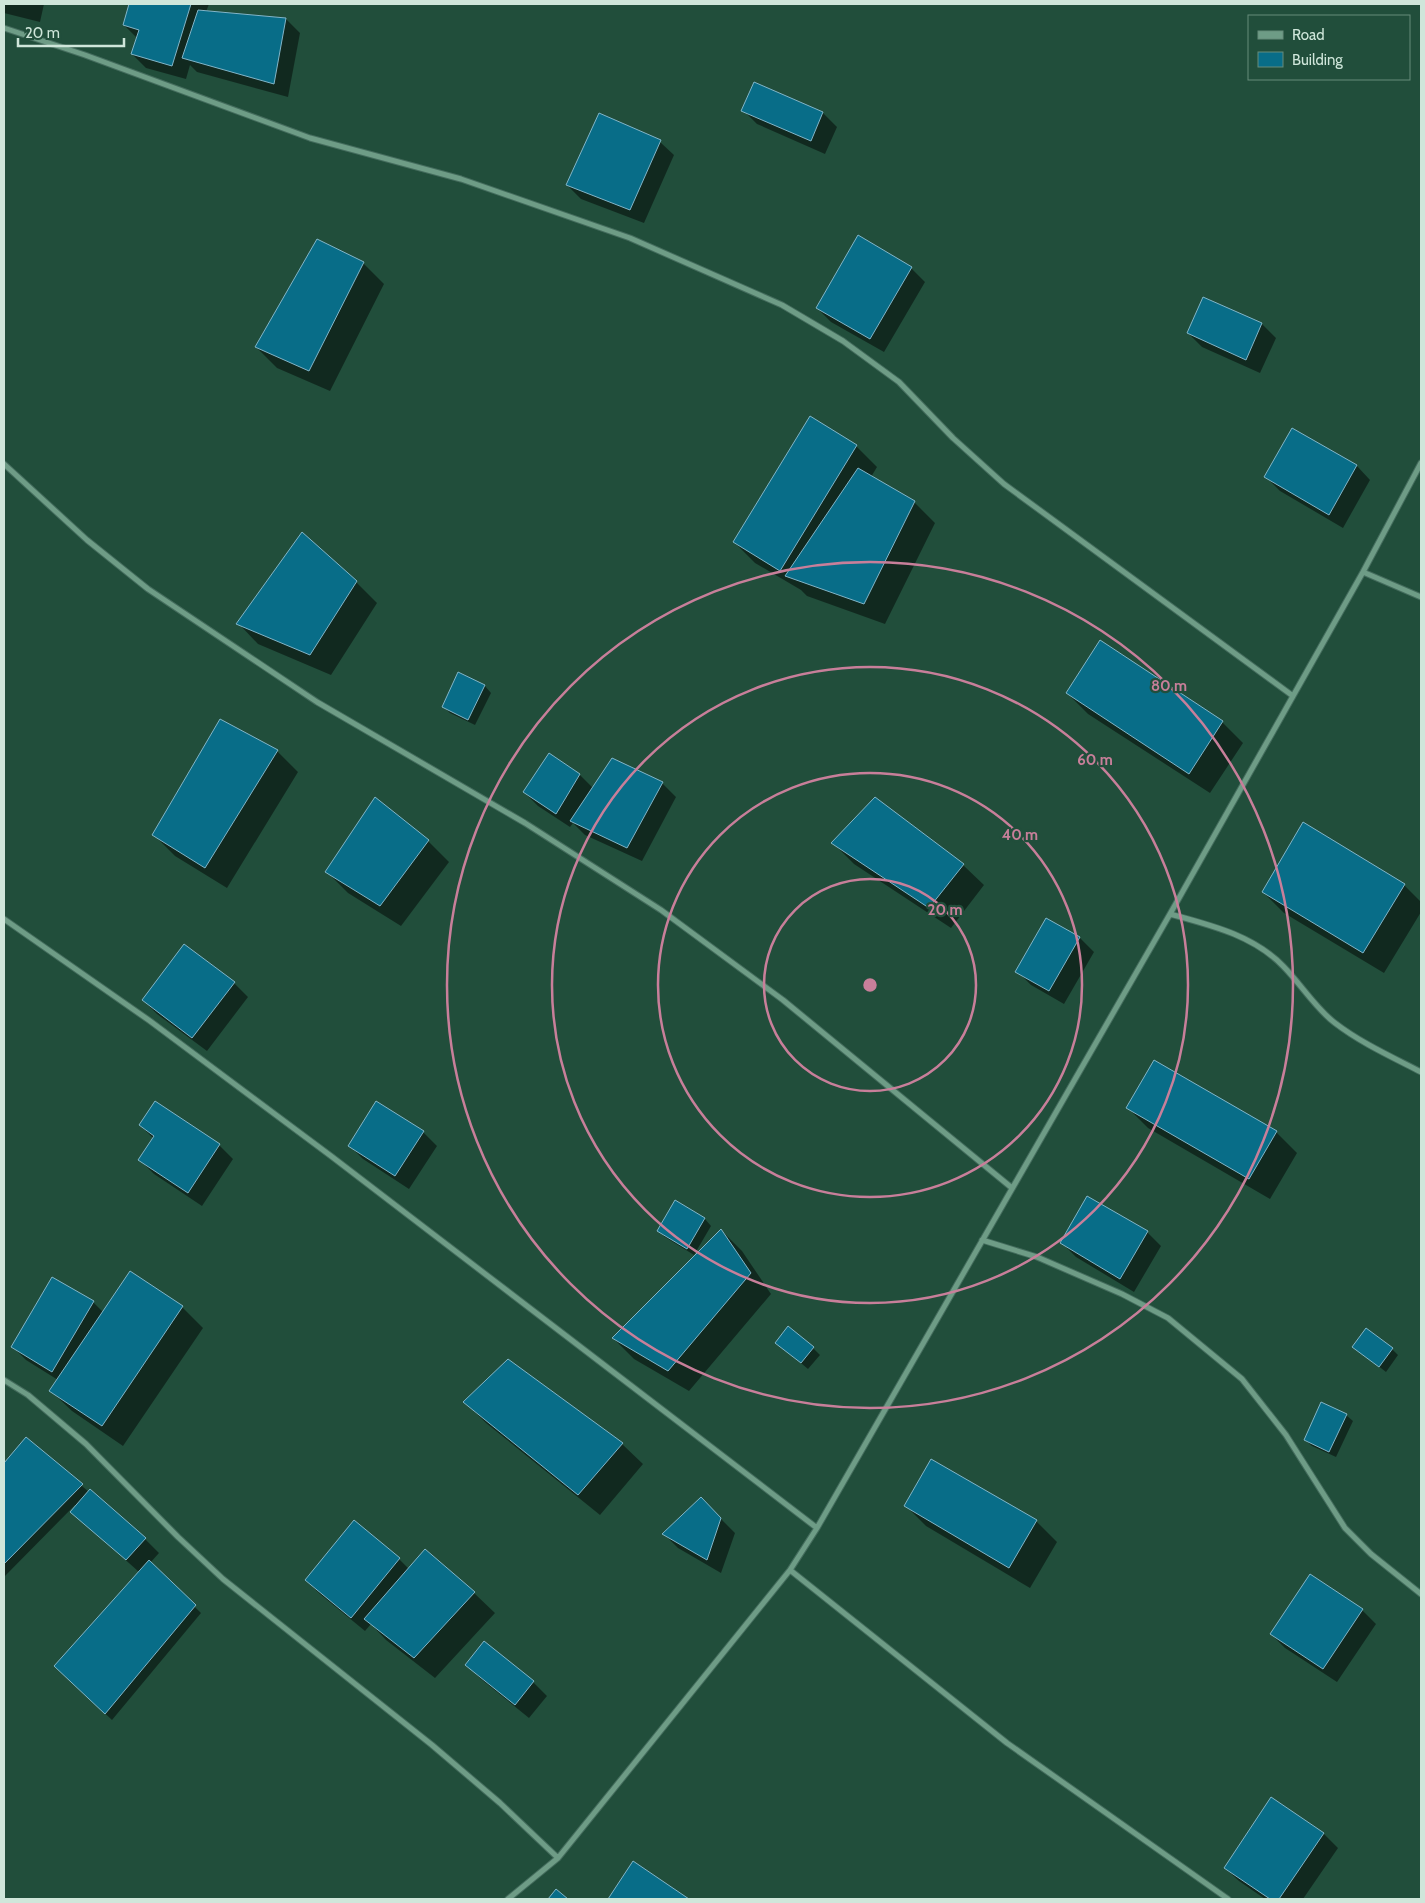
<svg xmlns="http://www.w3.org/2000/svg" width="1425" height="1903" font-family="Cabin,sans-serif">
  <rect width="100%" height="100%" fill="#214e3b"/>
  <path fill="#0007" d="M4 4H44L40 22 4 13Z
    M131 4H209L206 12 286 19 300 33 288 97 197 72 190 65 186 79 146 68 132 54 137 38 124 25Z
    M754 84 823 113 837 127 825 154 757 124 743 110Z
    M660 142 674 155 644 223 581 199 567 185Z
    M363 263 384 284 330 391 277 368 256 347Z
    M911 268 925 282 884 352 831 322 817 308Z
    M1204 299 1262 324 1276 338 1260 373 1202 347 1188 333Z
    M1293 430 1357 466 1370 480 1343 528 1280 491 1266 477Z
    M856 446 877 467 871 477 914 502 935 523 885 624 807 596 801 590 755 563 734 542Z
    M356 582 377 603 331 675 258 644 238 623Z
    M459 674 485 686 491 693 475 725 450 713 443 706Z
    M1067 693 1222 722 1243 743 1210 793 1088 714Z
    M277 751 298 772 227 888 175 856 154 835Z
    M549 754 580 775 593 788 662 783 676 797 642 861 585 835 573 823 570 827 538 806 524 792Z
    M428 841 449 862 401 926 348 893 327 872Z
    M833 843 963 865 984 885 951 928 854 864Z
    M1404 885 1421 902V912L1384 973 1284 913 1263 892Z
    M1047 920 1080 938 1094 952 1064 1004 1031 985 1017 971Z
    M234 983 248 997 207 1051 157 1014 143 1000Z
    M1127 1107 1276 1132 1297 1153 1270 1199 1148 1128Z
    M140 1125 219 1145 233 1159 202 1206 154 1174 140 1160 154 1139Z
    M423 1132 437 1146 409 1189 363 1159 349 1145Z
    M676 1202 705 1219 711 1226 694 1255 665 1237 658 1231Z
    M721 1230 742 1251 771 1294 689 1391 634 1359 613 1338Z
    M1147 1232 1161 1246 1134 1292 1076 1257 1062 1243Z
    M93 1302 104 1313 182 1307 203 1328 123 1446 72 1411 51 1391 58 1380 26 1360 12 1346Z
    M777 1343 813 1348 820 1355 808 1369Z
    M1354 1347 1392 1349 1398 1355 1386 1372Z
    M465 1402 622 1444 643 1464 600 1515 486 1423Z
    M1346 1415 1353 1421 1336 1457 1312 1446 1305 1440Z
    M26 1439 145 1539 159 1553 150 1563 201 1613 112 1720 62 1673 139 1572 72 1512 77 1506 75 1505 4 1577V1465Z
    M701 1499 735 1533 721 1573 678 1548 664 1534Z
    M905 1505 1036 1521 1057 1542 1030 1588 926 1526Z
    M399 1559 409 1569 474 1593 495 1613 435 1678 386 1640 371 1624 365 1631 320 1594 306 1580Z
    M1310 1576 1362 1610 1376 1624 1337 1682 1285 1648 1271 1634Z
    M485 1643 533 1682 547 1696 529 1718 481 1679 467 1665Z
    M1271 1799 1324 1834 1338 1848 1303 1899H1265L1239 1881 1225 1868Z
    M634 1863 686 1899H609Z"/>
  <path fill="#086d88" stroke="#82b5c8" d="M129 4H191L172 66 131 54 139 30 123 25Z
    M198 10 286 18 274 84 182 58Z
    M754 82 823 112 811 141 741 111Z
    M599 113 661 140 630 210 566 185Z
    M858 235 912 267 870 339 816 308Z
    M317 239 364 262 309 371 255 347Z
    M1203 297 1262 323 1246 360 1187 333Z
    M810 416 857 445 780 571 733 542Z
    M1292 428 1357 465 1329 515 1264 477Z
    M858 468 915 501 864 604 785 576Z
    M302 532 357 581 310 655 236 624Z
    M1100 640 1223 721 1189 774 1066 693Z
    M458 672 485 685 468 720 442 707Z
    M220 719 278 750 205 868 152 835Z
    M549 753 580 774 556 814 523 792Z
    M612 758 663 782 627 848 570 821Z
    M375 797 429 840 380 906 325 872Z
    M875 797 964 864 929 908 831 843Z
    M1303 822 1405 884 1363 953 1262 892Z
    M1046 918 1080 937 1049 991 1015 972Z
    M184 944 235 982 192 1038 142 1000Z
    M1154 1060 1277 1131 1249 1179 1126 1108Z
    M155 1101 220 1144 188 1193 138 1160 154 1136 139 1125Z
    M376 1101 424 1131 395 1176 348 1146Z
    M1087 1196 1148 1231 1120 1279 1060 1243Z
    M675 1200 705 1218 687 1249 657 1231Z
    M721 1229 751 1273 668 1371 612 1338Z
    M130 1271 183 1306 102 1426 49 1391Z
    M52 1277 94 1301 52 1372 11 1347Z
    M788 1326 814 1347 801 1363 775 1343Z
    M1366 1328 1393 1348 1379 1367 1352 1347Z
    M508 1359 623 1443 578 1495 463 1402Z
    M1321 1402 1347 1414 1329 1452 1304 1440Z
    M26 1437 83 1484 4 1564V1463Z
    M931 1459 1037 1520 1009 1568 904 1506Z
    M90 1489 146 1538 126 1560 70 1512Z
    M701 1497 721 1518 707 1560 662 1534Z
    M354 1520 400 1558 351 1618 305 1580Z
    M425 1549 475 1592 414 1658 364 1619Z
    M149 1560 196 1605 105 1714 54 1666Z
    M1310 1574 1363 1609 1323 1669 1270 1634Z
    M484 1641 534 1681 515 1705 465 1665Z
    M1271 1797 1324 1833 1279 1899H1270L1224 1868Z
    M633 1861 689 1899H608Z
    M556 1889 568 1899H548Z"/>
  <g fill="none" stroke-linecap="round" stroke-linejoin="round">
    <g stroke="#446c5d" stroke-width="7">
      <path id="street" d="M4 28 85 55 310 138 461 179 630 238 782 305 843 341 899 382 953 438 1004 484 1293 696
        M4 464 87 540 148 589 317 702 525 823 661 910 783 1000 1012 1188
        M1363 572 1421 597
        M1170 914C1210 925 1253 935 1283 966 1300 983 1316 1009 1335 1023 1361 1043 1392 1057 1421 1072
        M4 919 150 1021 331 1156 817 1528
        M982 1240 1037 1257 1122 1294 1168 1318 1242 1379 1286 1435 1345 1528 1371 1554 1421 1594
        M4 1380 28 1395 86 1444 178 1537 223 1579 432 1745 500 1803 558 1858
        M790 1570 1007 1743 1228 1899
        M508 1899 558 1858 790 1570 817 1528 1170 914 1363 572 1421 463"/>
    </g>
    <use href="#street" stroke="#6e9c86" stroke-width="5"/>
  </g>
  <g fill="none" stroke="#c87f9a" stroke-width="2.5">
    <circle cx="870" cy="985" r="106"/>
    <circle cx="870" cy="985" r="212"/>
    <circle cx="870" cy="985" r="318"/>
    <circle cx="870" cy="985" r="423"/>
  </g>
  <circle cx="870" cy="985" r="8" fill="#c87f9a" stroke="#214e3b" stroke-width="2.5"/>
  <g font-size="15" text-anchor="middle" font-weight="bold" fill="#c87f9a" stroke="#214e3b" stroke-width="4.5" stroke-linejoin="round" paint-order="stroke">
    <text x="1169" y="691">80 m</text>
    <text x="1095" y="765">60 m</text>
    <text x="1020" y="840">40 m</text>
    <text x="945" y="915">20 m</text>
  </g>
  <rect width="1425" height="1903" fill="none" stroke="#cfe6da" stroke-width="10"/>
  <rect x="1248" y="15" width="162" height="65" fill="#214e3b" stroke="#678b7b"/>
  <rect x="1258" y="31" width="25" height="8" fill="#6e9c86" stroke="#678b7b"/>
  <text x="1292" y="40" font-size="15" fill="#cfe6da">Road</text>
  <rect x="1258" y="52" width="25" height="15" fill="#086d88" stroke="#678b7b"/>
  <text x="1292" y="65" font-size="15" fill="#cfe6da">Building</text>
  <path d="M18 38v8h106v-8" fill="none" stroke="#cfe6da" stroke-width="2.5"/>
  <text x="25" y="38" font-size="15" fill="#cfe6da" stroke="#214e3b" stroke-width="4" paint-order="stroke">20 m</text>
</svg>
